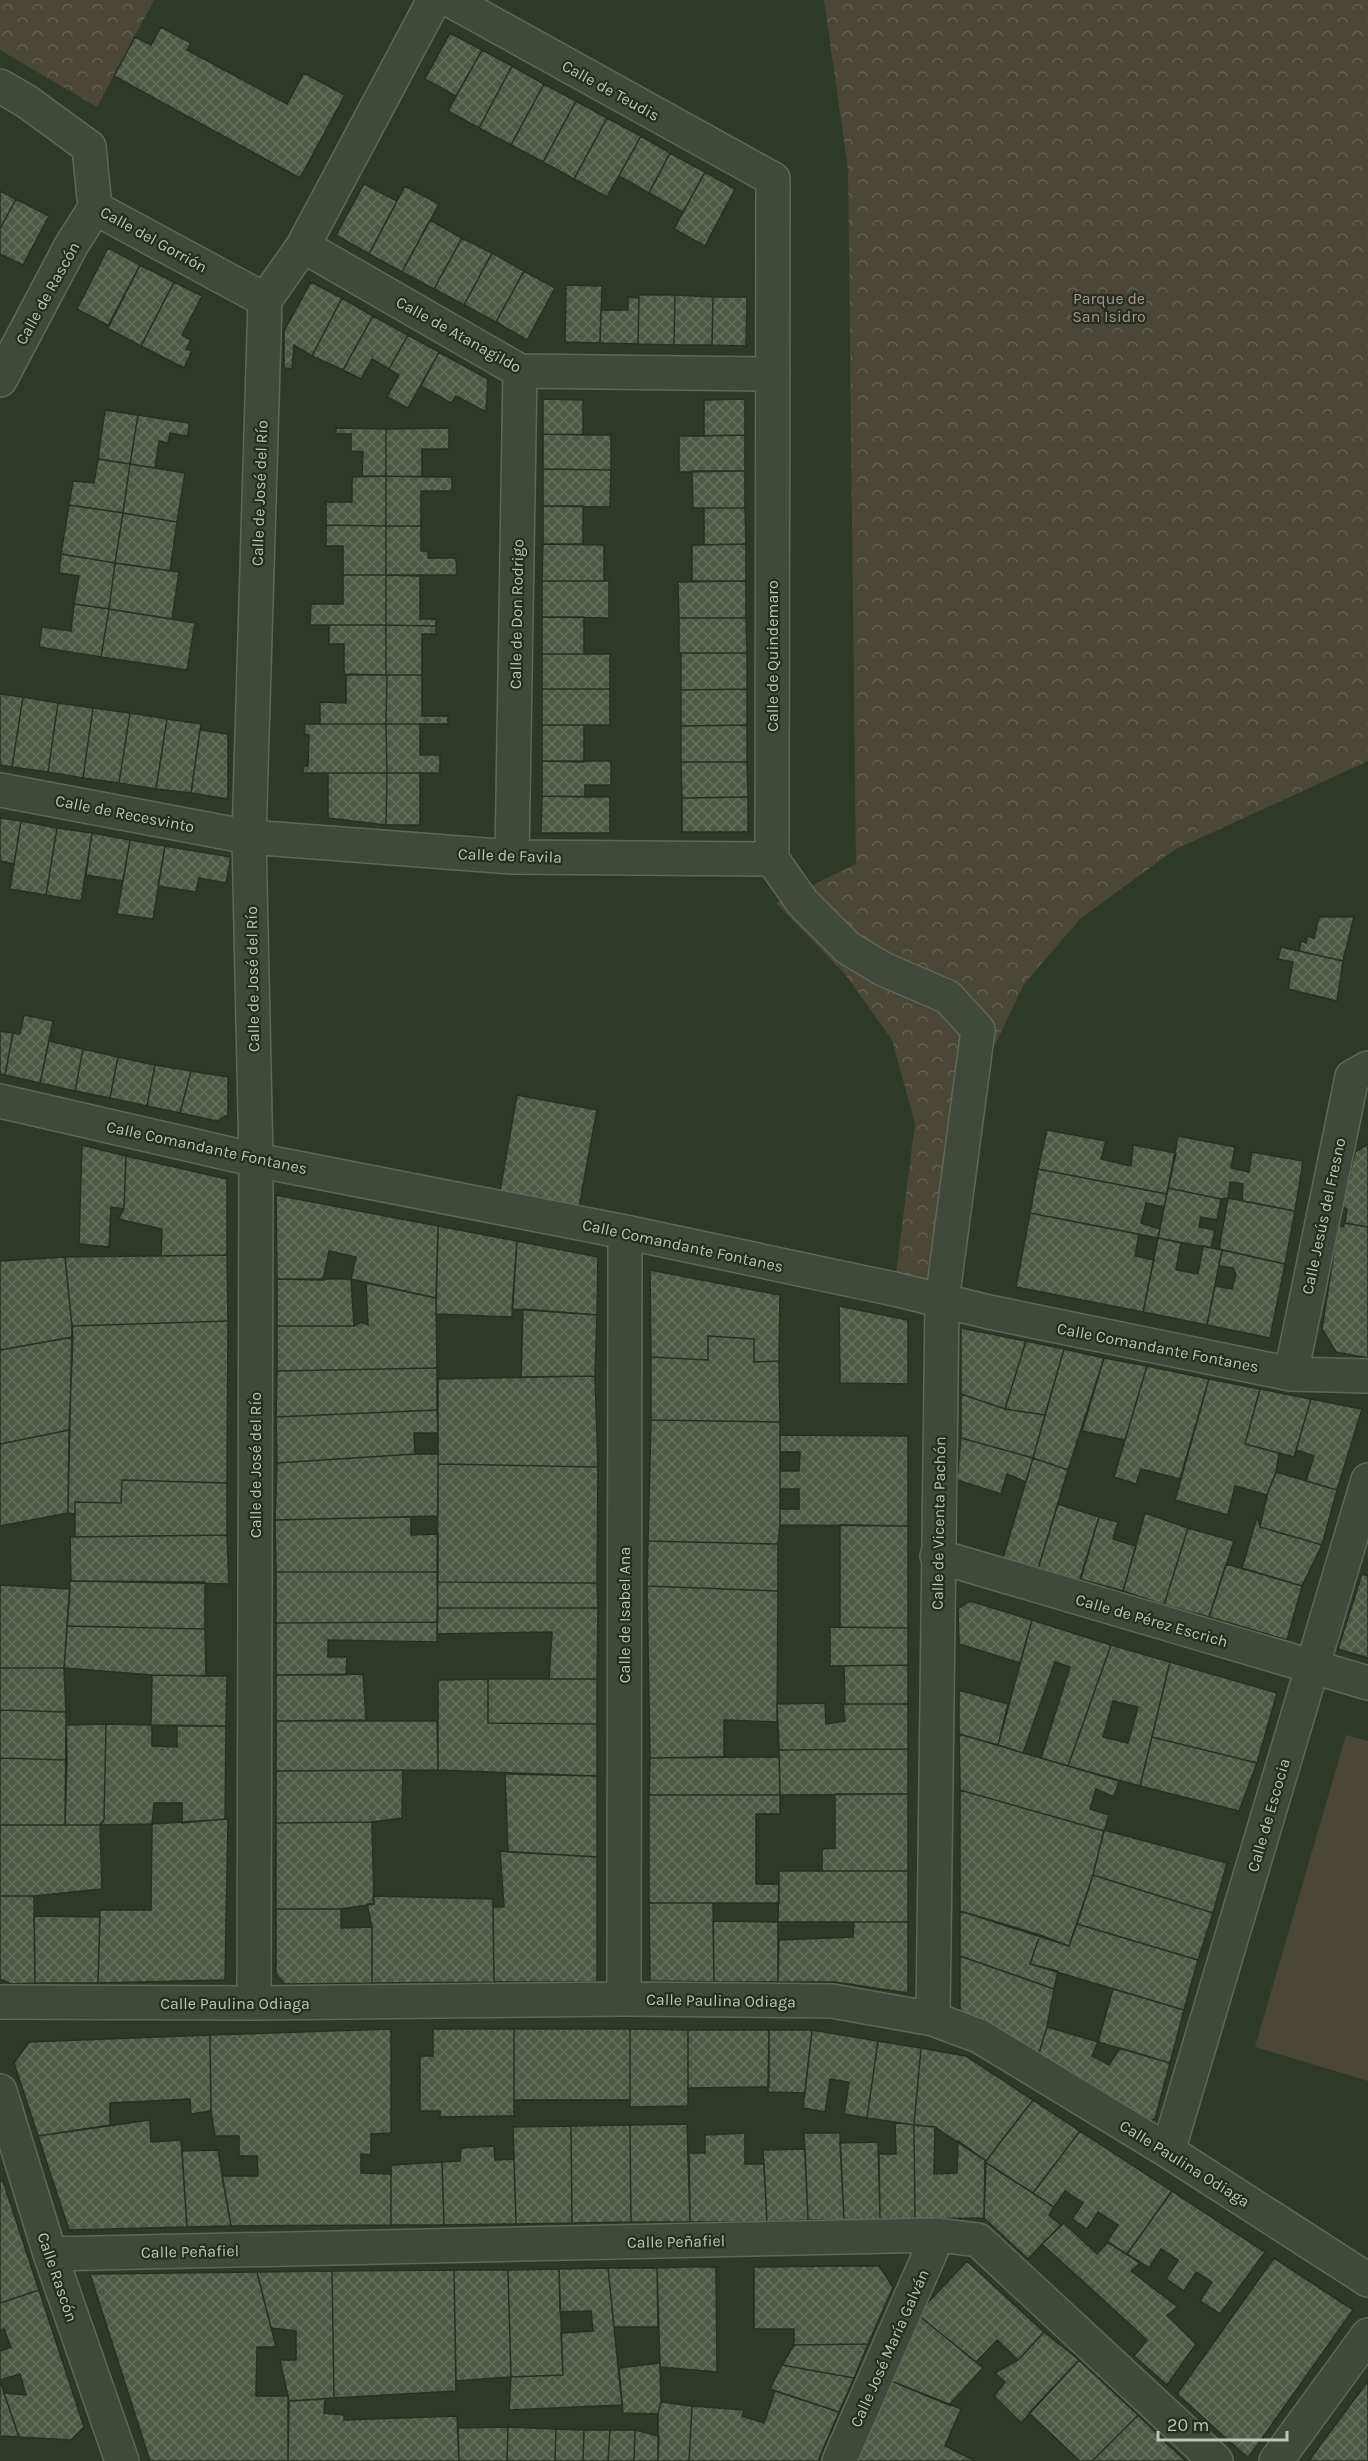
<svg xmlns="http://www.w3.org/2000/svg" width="1368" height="2461" font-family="Karla,sans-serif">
  <defs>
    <pattern id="park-crowns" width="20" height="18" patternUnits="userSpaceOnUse" patternTransform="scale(1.5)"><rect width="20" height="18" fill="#4b4736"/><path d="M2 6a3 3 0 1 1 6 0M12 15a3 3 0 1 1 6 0" fill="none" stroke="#636051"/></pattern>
    <pattern id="building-cross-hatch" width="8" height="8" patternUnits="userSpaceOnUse" patternTransform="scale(1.5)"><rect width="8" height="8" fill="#4d5943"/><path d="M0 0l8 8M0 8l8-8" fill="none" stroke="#656f5c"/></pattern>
  </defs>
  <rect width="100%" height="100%" fill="#2f3a26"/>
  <path fill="#4b4736" d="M1346 1735 1368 1741V2081L1255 2047Z"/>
  <path fill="url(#park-crowns)" d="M0 0H154L97 107 0 50Z
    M824 0H1368V761L1174 850 1080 919 1024 984 988 1059 956 1305 894 1289 915 1123 892 1040 845 974 776 903 856 864 848 169Z"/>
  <path fill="url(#building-cross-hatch)" stroke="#283121" stroke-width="1.5" fill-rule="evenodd" d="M161 27 191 43 187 50 287 104 304 73 345 95 300 178 114 76 135 37 151 45Z
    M450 33 482 50 456 96 425 79Z
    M482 50 512 66 479 128 448 111Z
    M512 66 544 84 511 145 479 128Z
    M544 84 576 101 543 162 511 145Z
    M576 101 607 118 574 179 543 162Z
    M607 118 641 136 607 197 574 179Z
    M641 136 670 153 649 193 619 176Z
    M670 153 705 172 683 212 649 193Z
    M705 172 735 189 705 246 674 229Z
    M364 184 397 201 369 254 336 235Z
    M405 186 439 204 402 272 369 254Z
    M0 191 16 199 0 229Z
    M16 199 49 216 23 265 0 254V229Z
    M430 220 462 238 434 289 402 272Z
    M462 238 492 253 464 305 434 289Z
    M108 248 140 265 109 326 77 309Z
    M492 253 524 271 496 322 464 305Z
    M140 265 174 282 141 346 107 328Z
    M524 271 555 288 527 340 496 322Z
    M174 282 202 296 182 335 191 340 186 349 192 351 184 368 141 346Z
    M311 282 342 298 312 356 294 345 292 369 284 368V331Z
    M566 285 602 286 600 343 565 342Z
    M639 295H675L674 345 638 344Z
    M675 295 713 297 712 345H674Z
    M628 297 639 298 638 344 600 343 601 310H628Z
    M713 297H747L746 346 712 345Z
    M342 298 373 316 343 370 312 356Z
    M373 316 408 335 389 369 372 359 361 379 343 370Z
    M408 335 439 352 408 408 387 397 399 375 389 369Z
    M439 352 488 379 486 412 456 396 451 403 421 386Z
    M543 399 583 400V435L543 434Z
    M745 399V435L704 436V400Z
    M105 410 138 415 130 464 98 459Z
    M138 415 189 423 188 436 170 433 168 443 159 441 155 468 130 464Z
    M336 428 386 429V476H362L363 452 351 451V434H336Z
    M449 428V449H422V477L386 476V429Z
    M543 434 611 435V470L543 469Z
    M745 435V471L679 472V436Z
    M98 459 130 464 123 513 69 505 73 481 94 483Z
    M130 464 185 473 177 522 123 513Z
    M543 469 611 470 610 507 543 506Z
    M692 471H745V508H693Z
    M386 476V526L326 525V502H352V477Z
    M386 476 452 477V491H421V526H386Z
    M69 505 123 513 115 563 61 554Z
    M543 506H583V544H543Z
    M704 508H745L746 544 704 545Z
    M123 513 177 522 170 571 115 563Z
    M326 525 386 526V575H343V546H326Z
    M386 526H421V551H428V558H456L457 575H386Z
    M543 544 604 545V581H542Z
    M746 544V581H692V545Z
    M61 554 115 563 109 609 74 604 79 576 59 573Z
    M115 563 179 572 172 619 109 609Z
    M343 575H386V625H310L311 604H343Z
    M386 575 420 576V619H436V626L386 625Z
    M542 581H609V618L542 617Z
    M746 581V618H679L678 582Z
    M74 604 109 609 101 657 39 647 42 627 71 631Z
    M109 609 195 623 187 670 101 657Z
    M542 617H584V654H542Z
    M679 618H746L747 653H679Z
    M329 625H386V675L344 674V644H329Z
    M386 625 436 626V634H422V675H386Z
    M681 653H747V689L681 690Z
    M542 654H610V689H542Z
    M346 675H387L386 724H320V702L346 703Z
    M387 675H422V716H448V724H386Z
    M542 689H610V725H542Z
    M747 689V725L681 726V690Z
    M0 694 23 697 12 767 0 765Z
    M23 697 58 703 48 772 12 767Z
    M58 703 93 708 83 778 48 772Z
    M93 708 130 713 119 783 83 778Z
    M130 713 167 719 156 789 119 783Z
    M167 719 201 724 191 793 156 789Z
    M305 724H386L387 773H303V766H308L309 735 304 734Z
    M386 724H420V755H440V773H387Z
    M542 725H584V762L542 761Z
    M747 725V762H681V726Z
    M200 730 228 734V799L191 793Z
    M542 761H611V785H585V797L542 796Z
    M681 762H747L748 797 682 798Z
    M328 773H387L386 825 328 818Z
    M387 773H420V825H386Z
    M542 796 610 797V833H541Z
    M748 797V832H682V798Z
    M0 818 21 821 14 864 0 861Z
    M21 821 57 828 46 895 10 889Z
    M57 828 92 833 81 901 46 895Z
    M92 833 130 840 123 881 86 875Z
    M130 840 165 846 153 919 117 914Z
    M165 846 231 857 226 883 199 878 196 892 158 886Z
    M1319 917H1354L1343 961 1299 951 1301 941 1306 943 1307 936 1314 938Z
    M1281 947 1343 961 1337 1001 1288 989 1293 962 1278 959Z
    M24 1015 53 1021 40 1083 5 1075 13 1033 20 1034Z
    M0 1031 13 1033 5 1075 0 1074Z
    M49 1041 83 1049 75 1091 40 1083Z
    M83 1049 118 1057 110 1098 75 1091Z
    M118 1057 155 1065 147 1106 110 1098Z
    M155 1065 191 1071 180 1113 147 1106Z
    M191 1071 228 1077V1115L217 1121 180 1113Z
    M517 1095 597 1110 579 1207 500 1191Z
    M1047 1130 1106 1141 1101 1159 1131 1166 1133 1145 1176 1153 1167 1194 1038 1169Z
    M1178 1136 1235 1147 1231 1168 1249 1172 1252 1152 1303 1161 1295 1211 1242 1201 1243 1184 1230 1182 1228 1198 1221 1199 1168 1188Z
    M1368 1144V1227L1345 1223 1347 1209 1342 1207 1355 1152Z
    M82 1145 126 1156 124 1209 111 1207 109 1247 79 1244Z
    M126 1156 227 1179V1255L161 1256 162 1229 118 1219 124 1209Z
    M1038 1169 1167 1194 1164 1207 1146 1203 1141 1223 1160 1229 1158 1238 1030 1213Z
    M1168 1188 1221 1199 1217 1220 1201 1217 1199 1227 1215 1230 1211 1248 1158 1238Z
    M276 1195 438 1226 436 1298 351 1279 356 1257 329 1251 323 1280 277 1279Z
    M1228 1198 1295 1211 1285 1264 1219 1249Z
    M1030 1213 1139 1234 1135 1256 1154 1260 1143 1312 1016 1287Z
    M1345 1223 1368 1227V1358L1336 1352 1322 1329 1338 1226 1343 1227Z
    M438 1226 517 1241 512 1317 436 1314Z
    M1158 1238 1181 1243 1176 1270 1198 1274 1203 1246 1222 1250 1207 1325 1143 1312Z
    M517 1241 598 1257 597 1315 512 1309Z
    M1222 1250 1285 1264 1270 1338 1207 1325 1215 1286 1232 1289 1236 1274 1233 1268 1219 1266Z
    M227 1255 228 1321 72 1326 65 1257Z
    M65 1257 73 1337 0 1350V1261Z
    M650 1270 780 1295 779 1361 754 1362V1339L708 1336V1360L651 1357Z
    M277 1279H351L354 1326H277Z
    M366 1283 436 1298 437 1368 277 1371V1326H354L361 1322 368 1325Z
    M839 1306 908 1320V1384L840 1383Z
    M523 1309 597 1315 595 1376 521 1377Z
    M228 1321 227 1483 122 1480 121 1503 75 1502V1514L68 1513 72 1326Z
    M961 1328 1026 1341 1005 1409 961 1394Z
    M708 1336 754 1339V1362L779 1361 780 1422 651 1420V1357L708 1360Z
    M73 1337 69 1430 0 1444V1350Z
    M1026 1341 1064 1349 1045 1415 1005 1409Z
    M1064 1349 1104 1358 1068 1470 1033 1458Z
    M1104 1358 1147 1366 1125 1440 1082 1431Z
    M1147 1366 1209 1379 1180 1479 1141 1469 1136 1484 1114 1477Z
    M437 1368V1410L276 1417 277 1371Z
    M595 1376 598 1467 438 1464V1379Z
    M1209 1379 1260 1389 1245 1444 1279 1453 1276 1472 1267 1495 1235 1486 1228 1515 1175 1500Z
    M1260 1389 1311 1399 1294 1457 1245 1444Z
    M961 1394 1005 1409 1045 1415 1033 1458 961 1438Z
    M1311 1399 1362 1409 1337 1490 1306 1481 1314 1456 1296 1450Z
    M437 1410 438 1433H414L415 1454 277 1463 276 1417Z
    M651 1420 780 1422V1525L778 1544 648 1541Z
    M69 1430 68 1513 0 1526V1444Z
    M780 1435 908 1436V1526L780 1525V1509H799V1489H780V1471H799L800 1452H780Z
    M961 1438 1033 1458 1026 1482 1007 1474 1001 1494 957 1480Z
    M415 1454H438V1516L275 1520 277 1463Z
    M1033 1458 1068 1470 1037 1572 1002 1561Z
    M438 1464 598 1467 597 1583 437 1582Z
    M1276 1472 1337 1490 1322 1545 1260 1527 1267 1495Z
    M122 1480 227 1483V1535L75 1537V1502L121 1503Z
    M1058 1504 1099 1517 1079 1585 1037 1572Z
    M1145 1513 1188 1528 1164 1605 1123 1591Z
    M411 1517V1535L438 1534V1572H276L275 1520Z
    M1099 1517 1118 1522 1113 1539 1136 1546 1123 1591 1080 1579Z
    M1257 1517 1260 1527 1322 1545 1302 1586 1242 1568Z
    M840 1525 908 1526V1628L840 1627Z
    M1188 1528 1234 1541 1209 1617 1164 1605Z
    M227 1535 229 1584 71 1581 70 1537Z
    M648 1541 778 1544V1591L647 1586Z
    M1226 1564 1302 1586 1287 1640 1209 1617Z
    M276 1572H438L437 1622 276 1623Z
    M1362 1574 1368 1576V1658L1338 1649Z
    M70 1581 205 1582V1629L67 1626Z
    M437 1582 597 1583 598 1608H438Z
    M0 1585 70 1589 64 1668H0Z
    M647 1586 778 1591 777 1722 724 1720V1757L650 1758Z
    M970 1601 1032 1620 1020 1663 959 1644 958 1609Z
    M438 1608H598L597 1679H549L552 1632 437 1634Z
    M1032 1620 1111 1645 1068 1766 1041 1758 1070 1667 1055 1662 1023 1753 998 1745Z
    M437 1622V1642L328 1640V1657H347L346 1675H276V1623Z
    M67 1626 205 1629 206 1676 152 1675 64 1668Z
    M830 1627 908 1628V1665L830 1666Z
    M1111 1645 1170 1662 1140 1786 1068 1766ZM1113 1701 1138 1707 1128 1743 1103 1737Z
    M1170 1662 1277 1693 1257 1763 1152 1737Z
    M908 1665V1704H845L844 1666Z
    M0 1668H64L66 1712 0 1710Z
    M363 1674 366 1720 276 1721V1675Z
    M152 1675 227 1676 226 1726 151 1725Z
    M488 1679V1723L597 1724V1776L438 1770V1680Z
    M488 1679H597V1724L488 1723Z
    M959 1690 1008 1704 998 1745 959 1734Z
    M825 1703 826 1724 845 1721 843 1704H908V1749L779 1750 777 1704Z
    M0 1710 66 1712 67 1760 0 1758Z
    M276 1721H437L438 1770 276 1771Z
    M106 1724 104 1820 100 1825H65L66 1725Z
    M106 1724 152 1725V1746L177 1747V1726H226L225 1819 182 1823V1803H154L152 1824 100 1825 104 1820Z
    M959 1734 1119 1781 1114 1797 1096 1789 1090 1809 1109 1815 1104 1831 960 1790Z
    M1152 1737 1257 1763 1239 1811 1140 1786Z
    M908 1749V1794L780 1795 779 1750Z
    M779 1757 780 1795H649L650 1758Z
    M0 1758 67 1760 65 1825H0Z
    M403 1770 402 1818 372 1822 276 1823V1771Z
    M505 1774 597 1776V1857L508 1852Z
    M960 1790 1104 1831 1093 1875 1069 1946 960 1911Z
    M835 1794H908V1871H822V1849L835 1848Z
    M649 1795H780V1814H756V1884H779V1903H649Z
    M228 1819 225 1980 98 1983 100 1910H151L152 1824Z
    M372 1822 374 1904 341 1909H276V1823Z
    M0 1825H100L102 1889 34 1896H0Z
    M1104 1830 1227 1863 1213 1913 1093 1875Z
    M500 1851 597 1857V1982H494L493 1907H504Z
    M779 1871H908V1922H778Z
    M1093 1875 1213 1913 1198 1960 1077 1924Z
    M0 1896H34L35 1983 11 1984 0 1979Z
    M373 1896 493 1899 494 1982 372 1983V1927L367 1904H374Z
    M649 1903H713L714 1982 650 1981Z
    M276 1909H341V1928L372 1927V1983L285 1984 276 1974Z
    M960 1911 1040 1935 1030 1964 1058 1971 1054 1989 960 1956Z
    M34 1916 100 1917 98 1983H35Z
    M713 1921 778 1922V1982H714Z
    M854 1922H908V1993L835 1982H778L779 1940 853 1937Z
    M1077 1924 1198 1960 1184 2010 1030 1964 1040 1935 1069 1946Z
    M960 1956 1054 1989 1047 2027 1038 2056 960 2012Z
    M1113 1989 1184 2010 1170 2063 1098 2042Z
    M1047 2027 1098 2042 1092 2056 1109 2065 1120 2048 1170 2063 1155 2119 1145 2123 1038 2056Z
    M391 2029V2133L371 2134V2155L361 2154V2173L391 2174V2225L231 2226 222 2176H258L257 2156H239V2136H215L211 2111 210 2035Z
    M433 2029H514V2116L440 2117V2111H420V2056H433Z
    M514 2029H630V2100H514Z
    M630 2029 688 2030V2106L630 2107Z
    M688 2030H769V2087L688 2088Z
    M769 2030H812L805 2093 768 2092Z
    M812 2030 878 2041 867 2118 844 2114 849 2082 830 2079 825 2112 803 2108Z
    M210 2035 211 2111 191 2114 190 2099 110 2103V2125L38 2136 14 2063 29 2042Z
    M878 2041 921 2048 914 2125 867 2118Z
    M921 2048 966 2056 1033 2100 986 2161 935 2127 914 2125Z
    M1033 2100 1080 2131 1033 2193 985 2162Z
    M150 2120 151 2142 181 2140 187 2227 69 2230 38 2136Z
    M895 2122 914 2125 915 2219 880 2220 879 2154H896Z
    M687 2124 690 2222H631L630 2125Z
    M630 2125 631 2222 572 2223 571 2126Z
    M914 2125 935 2127 934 2174 957 2173 958 2141 986 2161 984 2218 915 2219Z
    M571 2126 572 2223 516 2224 513 2127Z
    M1080 2131 1172 2191 1127 2254 1107 2242 1118 2225 1098 2212 1087 2229 1072 2219 1083 2203 1065 2191 1054 2207 1033 2193Z
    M745 2133V2164H764L767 2222H690L689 2153H705V2135Z
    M804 2133H840L844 2220H808Z
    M878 2142 880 2220H844L840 2143Z
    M494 2146 495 2160 514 2159 516 2224 444 2225 442 2162 460 2161 461 2148Z
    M805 2149 808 2220 767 2222 763 2150Z
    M218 2150 231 2226 187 2227 182 2151Z
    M442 2162 444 2225H391V2165Z
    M985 2162 1054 2207 1049 2215 1061 2225 1028 2259 984 2218Z
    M3 2181 39 2290 0 2303V2182Z
    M1172 2191 1265 2252 1220 2314 1200 2301 1212 2282 1196 2272 1184 2291 1166 2279 1178 2260 1161 2249 1149 2268 1127 2254Z
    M1064 2223 1097 2254 1108 2242 1140 2263 1131 2271 1178 2307 1167 2315 1196 2344 1167 2385 1134 2356 1147 2340 1042 2244Z
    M1274 2258 1353 2310 1248 2458 1177 2394Z
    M967 2261 1044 2332 1018 2360 997 2340 976 2362 917 2314Z
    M834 2266H879L893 2287 868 2344 794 2345V2329H754V2267Z
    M686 2267H716L717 2372 660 2367 657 2268Z
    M608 2268 622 2405 509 2410 511 2377 563 2375 561 2333 593 2331 591 2311 560 2312 559 2269Z
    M608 2268H657L658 2327H614Z
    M559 2269 563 2375 511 2377 508 2270Z
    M454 2270 456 2391 334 2398 332 2271Z
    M454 2270H508L511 2377 456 2381Z
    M332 2271 334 2398 289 2401 280 2360H296V2331L271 2328 257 2272Z
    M257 2272 276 2347H257L256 2396H288V2461H150L90 2274Z
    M39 2290 84 2427 71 2440 19 2437 4 2393 26 2395 20 2374 0 2380V2351L11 2347 4 2329 0 2330V2303Z
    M917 2314 983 2368 949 2405 889 2380Z
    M1044 2332 1079 2360 1021 2423 994 2396 1005 2382 995 2373 1018 2360Z
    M868 2344 854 2378 782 2365 794 2345Z
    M1079 2360 1138 2415 1092 2461H1080L1029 2413Z
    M660 2363 661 2402 658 2414 623 2413 619 2368Z
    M782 2365 854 2378 839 2412 770 2389Z
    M0 2380 4 2393 19 2437 0 2436Z
    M889 2380 961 2409 945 2446 975 2461H854Z
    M1368 2381V2461H1309L1324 2440Z
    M775 2391 839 2412 818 2461H689L692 2406 744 2410 742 2416 764 2423Z
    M325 2399 324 2413 344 2415V2420L457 2416 459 2461H288L289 2401Z
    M661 2402 692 2406 689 2461H658V2414Z
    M1138 2415 1165 2442 1186 2461H1092Z
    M508 2427 507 2461H459L458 2428Z
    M508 2427 556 2429 555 2461H507Z
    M556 2429 584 2430 583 2461H555Z
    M584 2430H610L608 2461H583Z
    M610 2430H635L634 2461H608Z
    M635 2430 659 2436 658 2461H634Z"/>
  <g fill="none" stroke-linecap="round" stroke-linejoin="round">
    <g stroke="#5f6858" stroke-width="36">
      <path id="street" d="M450 0 773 179 772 859 803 903 848 948 883 969 948 997 978 1030 942 1301 933 2019
        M0 86 26 101 89 147 95 208
        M95 208 265 300
        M303 246 520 371 773 374
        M0 380 72 244 95 208
        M0 790 249 837 512 857 772 859
        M512 857 520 371
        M0 1101 256 1160 625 1232 894 1289 989 1312 1291 1374 1368 1376
        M1291 1374 1352 1077 1368 1068
        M937 1556 1368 1683
        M624 1999 625 1232
        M0 2002 254 2003 624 1999 832 2001 933 2019 979 2036 1168 2151 1368 2280
        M254 2003 256 1160 249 837 265 300 303 246 434 0
        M0 2091 50 2254 122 2461
        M1168 2151 1368 1480
        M50 2254 938 2235 978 2240 1216 2461
        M839 2461 938 2235
        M1276 2461 1368 2335"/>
    </g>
    <use href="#street" stroke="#414a3a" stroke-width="33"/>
  </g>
  <g text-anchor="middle" stroke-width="4.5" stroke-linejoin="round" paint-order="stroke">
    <g font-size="16" fill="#bcc6b5" stroke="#262f1f">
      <text transform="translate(611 90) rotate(29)" y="6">Calle de Teudis</text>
      <text transform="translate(154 239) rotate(29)" y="6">Calle del Gorrión</text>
      <text transform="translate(47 293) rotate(-61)" y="6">Calle de Rascón</text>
      <text transform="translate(459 334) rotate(29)" y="6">Calle de Atanagildo</text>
      <text transform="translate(259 493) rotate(-88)" y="6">Calle de José del Río</text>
      <text transform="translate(516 614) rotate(-89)" y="6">Calle de Don Rodrigo</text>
      <text transform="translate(772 656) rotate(-90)" y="6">Calle de Quindemaro</text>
      <text transform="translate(125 813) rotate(11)" y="6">Calle de Recesvinto</text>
      <text transform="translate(510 855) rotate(2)" y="6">Calle de Favila</text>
      <text transform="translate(252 979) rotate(-91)" y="6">Calle de José del Río</text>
      <text transform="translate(207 1147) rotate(12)" y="6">Calle Comandante Fontanes</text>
      <text transform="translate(1323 1216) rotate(-78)" y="6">Calle Jesús del Fresno</text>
      <text transform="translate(683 1245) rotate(12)" y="6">Calle Comandante Fontanes</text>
      <text transform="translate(1158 1347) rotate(11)" y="6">Calle Comandante Fontanes</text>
      <text transform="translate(255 1465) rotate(-90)" y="6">Calle de José del Río</text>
      <text transform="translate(938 1523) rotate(-89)" y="6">Calle de Vicenta Pachón</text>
      <text transform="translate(624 1615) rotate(-90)" y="6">Calle de Isabel Ana</text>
      <text transform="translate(1152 1620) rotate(16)" y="6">Calle de Pérez Escrich</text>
      <text transform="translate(1268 1815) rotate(-74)" y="6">Calle de Escocia</text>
      <text transform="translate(721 2000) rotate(1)" y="6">Calle Paulina Odiaga</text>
      <text x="235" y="2009">Calle Paulina Odiaga</text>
      <text transform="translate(1185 2163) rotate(32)" y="6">Calle Paulina Odiaga</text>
      <text transform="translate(676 2241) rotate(-1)" y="6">Calle Peñafiel</text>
      <text transform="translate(190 2251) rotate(-1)" y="6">Calle Peñafiel</text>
      <text transform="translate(58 2277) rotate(71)" y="6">Calle Rascón</text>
      <text transform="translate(889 2348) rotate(-66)" y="6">Calle José María Galván</text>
    </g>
    <g font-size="16" fill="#a9928c" stroke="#262f1f">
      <text x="1109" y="304">Parque de<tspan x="1109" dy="18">San Isidro</tspan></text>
    </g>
  </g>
  <path d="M1158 2431v9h129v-9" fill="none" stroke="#bcc6b5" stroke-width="3"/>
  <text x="1167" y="2431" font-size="18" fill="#bcc6b5" stroke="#262f1f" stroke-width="4.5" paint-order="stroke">20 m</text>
</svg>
